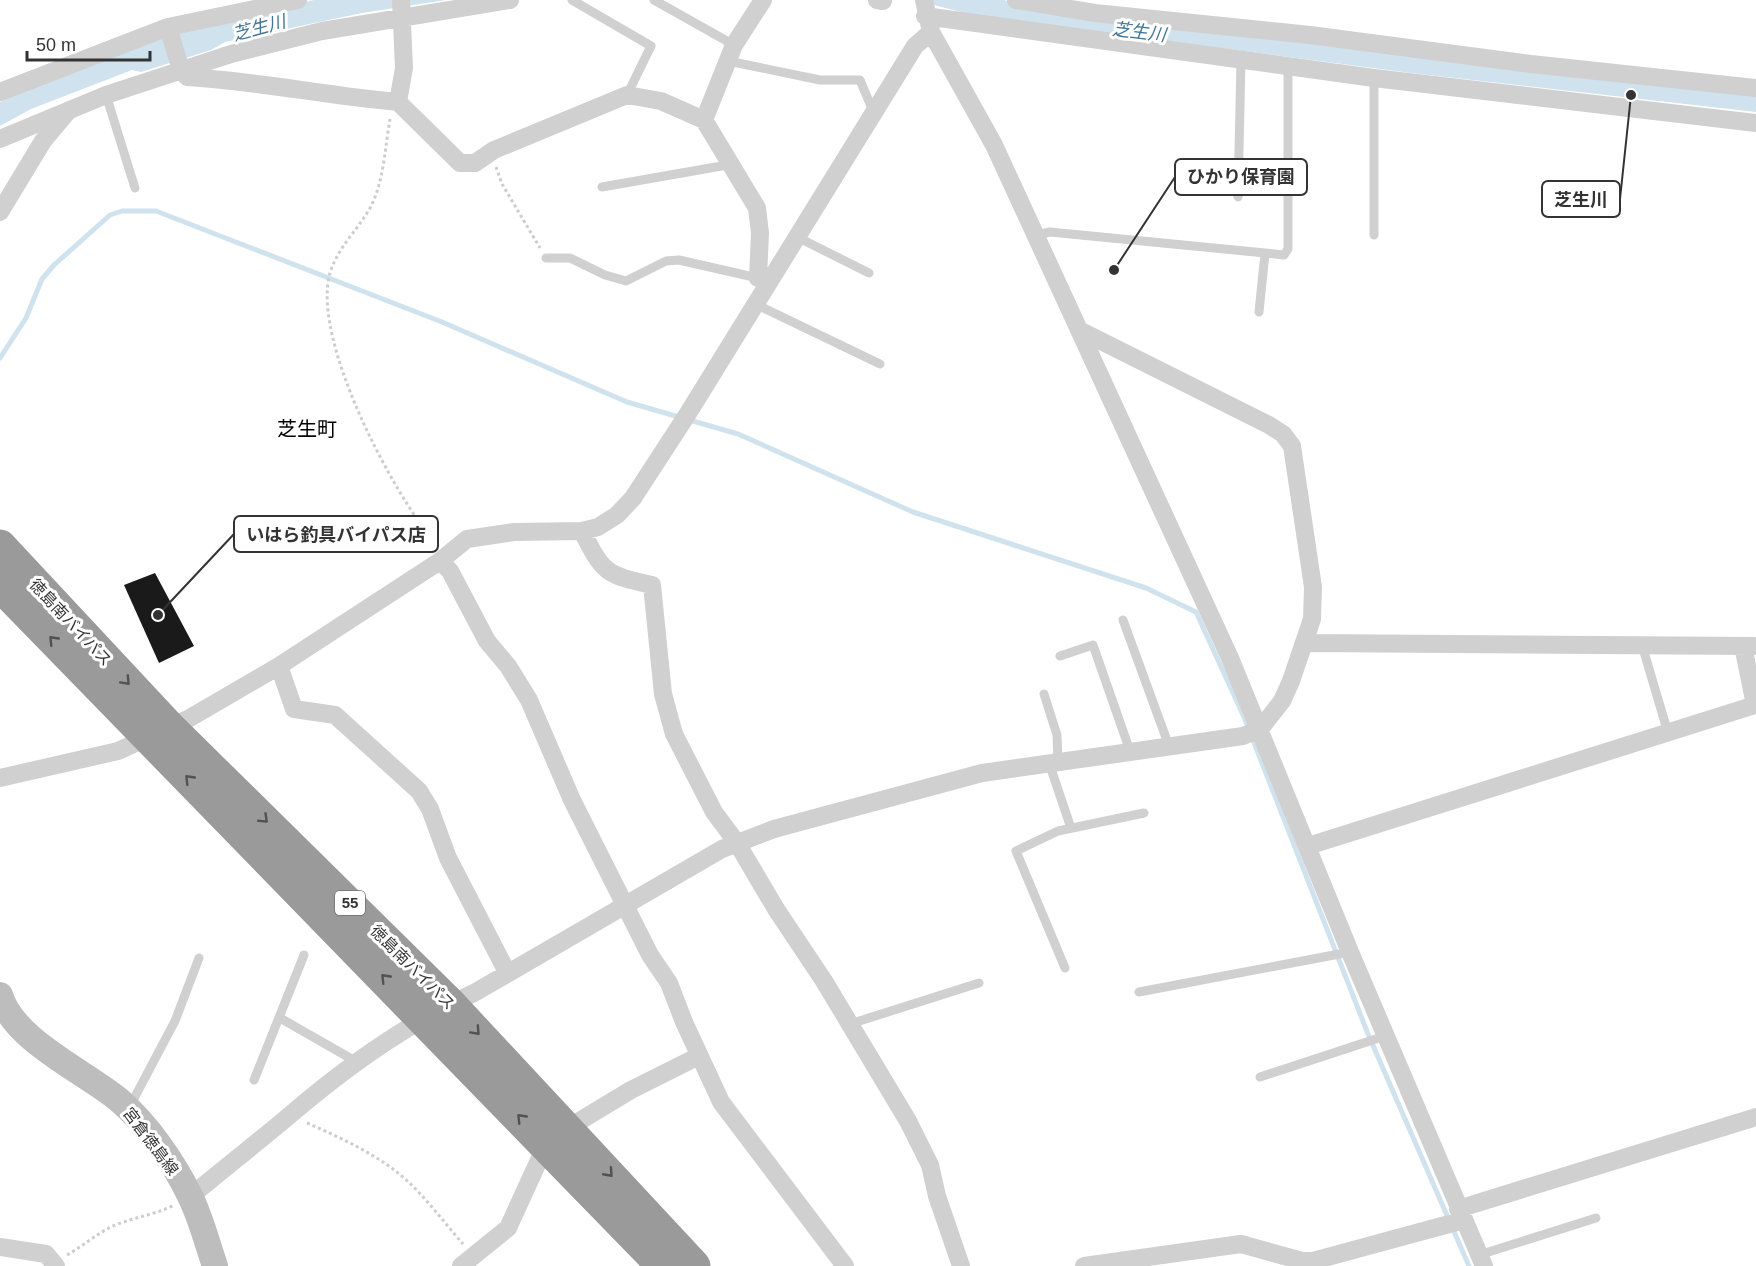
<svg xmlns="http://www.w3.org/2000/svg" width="1756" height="1266" font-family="Arial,'Noto Sans JP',sans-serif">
  <rect width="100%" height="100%" fill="#fff"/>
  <path fill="#cfe2ee" d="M314 0H446L362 13 225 42 211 50 141 72 132 70 31 109 0 126V102L39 84 191 27Z
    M914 0H1004L1023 6 1756 93V112L1411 73 977 16Z"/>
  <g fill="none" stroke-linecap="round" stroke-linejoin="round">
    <path stroke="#cfe2ee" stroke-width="5" d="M0 358 26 318 42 279 54 265 110 215 122 211H156L442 322 627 402 738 434 913 512 1146 588 1196 612 1244 717 1368 1034 1469 1266"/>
  </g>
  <path fill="#1a1a1a" d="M155 573 194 646 159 663 124 585Z"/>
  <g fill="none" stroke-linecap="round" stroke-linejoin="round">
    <path stroke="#cdcdcd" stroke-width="3" stroke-dasharray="3 3" stroke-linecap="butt" d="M390 119C385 147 384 182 370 208 357 231 338 247 330 273 311 339 392 492 435 543
      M496 167 502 184 540 248
      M307 1123C337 1136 367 1150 393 1169 420 1189 441 1219 463 1244
      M67 1255C81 1247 93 1237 107 1229 127 1218 153 1216 174 1205"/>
    <path stroke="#d0d0d0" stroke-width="9" d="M572 0 651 46 627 95
      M654 0 734 45
      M728 61 820 80H860L873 111
      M106 95 135 188
      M602 187 733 164
      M1238 197 1241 60
      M1036 235 1050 232 1265 253
      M1374 235V78
      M797 237 869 273
      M546 258H570L605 275 626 281 666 261 679 260 758 278
      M755 304 880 364
      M1259 312 1265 253 1284 255 1288 249V67
      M1123 620 1169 746
      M1642 645 1668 733
      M1060 656 1093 645 1130 751
      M1044 694 1057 735 1058 762
      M1049 763 1071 828
      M1065 968 1016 851 1058 831 1144 813
      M1139 992 1350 952
      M280 1018 357 1062
      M850 1024 979 983
      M1260 1077 1385 1036
      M254 1080 304 955
      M129 1108 175 1021 199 958
      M1479 1255 1596 1218"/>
    <path stroke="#d0d0d0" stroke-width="18" d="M298 0 168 27 181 70 187 77C258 81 327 96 398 102L460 163H475L494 150 627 95 661 101 704 120 757 208 760 233 758 278 768 282
      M877 0 883 1
      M924 0 931 32 994 145 1230 658 1350 952 1484 1266
      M1016 0 1095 13 1310 35 1531 64 1756 88
      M925 16 1374 78 1756 123
      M0 92 168 27
      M398 102 404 68 401 0
      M704 120 734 45 763 0
      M0 139 106 95 231 54 322 31 510 0
      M0 212 43 141 69 110
      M582 531C603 573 606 575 652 585L663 694 674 734 714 812 737 843 776 909 824 981 908 1121 930 1165 937 1196 961 1266
      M440 561 450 571 487 641 508 666 529 700 572 800 650 955 669 983 684 1022 721 1102 845 1266
      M1305 643 1754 646
      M279 666 294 709 335 715 419 791 430 809 448 858 507 972
      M0 778 118 751 188 719 279 666 440 561 467 539 514 532 582 531 598 527 617 515 633 498 687 415 915 46 931 32
      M1308 846 1755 705 1743 646
      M568 1128 631 1090 699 1056
      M190 1197C223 1169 257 1143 290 1115 346 1067 407 1023 474 993L722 849 774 829 982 773 1243 736 1260 729 1282 701 1291 681 1312 619 1313 587 1292 446 1283 434 1269 425 1079 330
      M1458 1209 1756 1117
      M0 1247 46 1254 56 1266
      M461 1266 508 1228 540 1158 550 1148
      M1084 1266 1241 1244 1302 1261H1313L1464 1220"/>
    <path stroke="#bdbdbd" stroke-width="26" d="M0 995C14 1041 84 1071 119 1100 148 1125 174 1163 190 1196 201 1218 207 1243 215 1266"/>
    <path stroke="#9a9a9a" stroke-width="33" d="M0 546 169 727 450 1004 694 1266
      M0 585 663 1266"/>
  </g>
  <defs><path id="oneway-chevron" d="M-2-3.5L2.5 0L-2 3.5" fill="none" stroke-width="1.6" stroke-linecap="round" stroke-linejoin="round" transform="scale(1.5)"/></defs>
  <g stroke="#525252">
    <use href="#oneway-chevron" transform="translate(53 640) rotate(-134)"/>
    <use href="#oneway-chevron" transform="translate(126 681) rotate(47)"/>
    <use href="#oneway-chevron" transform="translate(189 779) rotate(-134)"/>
    <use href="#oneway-chevron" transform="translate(264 819) rotate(44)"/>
    <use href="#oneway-chevron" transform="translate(385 978) rotate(-134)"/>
    <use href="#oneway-chevron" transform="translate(476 1031) rotate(47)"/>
    <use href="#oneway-chevron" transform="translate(521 1118) rotate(-134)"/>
    <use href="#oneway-chevron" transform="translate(609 1173) rotate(48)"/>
  </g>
  <g text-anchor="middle" stroke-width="6" stroke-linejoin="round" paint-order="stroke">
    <rect fill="#fff" stroke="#707070" stroke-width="1.5" x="335" y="891" width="30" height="24" rx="4.5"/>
    <g font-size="15" font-weight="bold" fill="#333">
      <text x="350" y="908">55</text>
    </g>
    <g font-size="16" fill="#333" stroke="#fff">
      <text transform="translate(71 622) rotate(47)" y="6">徳島南バイパス</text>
      <text transform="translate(413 967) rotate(45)" y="6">徳島南バイパス</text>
      <text transform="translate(151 1141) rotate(53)" y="6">宮倉徳島線</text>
    </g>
    <g font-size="18" font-style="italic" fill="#3f7597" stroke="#fff">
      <text transform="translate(259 28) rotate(-15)" y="6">芝生川</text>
      <text transform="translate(1139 32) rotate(7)" y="6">芝生川</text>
    </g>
    <g font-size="20" fill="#000" stroke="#fff">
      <text x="307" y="436">芝生町</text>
    </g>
  </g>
  <path fill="none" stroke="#333" stroke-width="2" d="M1114 270L1175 177M1631 95L1620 199M158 615L234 534"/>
  <g fill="#333" stroke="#fff" stroke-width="2">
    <circle cx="1114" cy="270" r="6"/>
    <circle cx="1631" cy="95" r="6"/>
    <circle cx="158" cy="615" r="6"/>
  </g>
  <g fill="#fff" stroke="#333" stroke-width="2">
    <rect x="1175" y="159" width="132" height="36" rx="6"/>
    <rect x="1542" y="181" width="78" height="36" rx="6"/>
    <rect x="234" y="516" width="204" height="36" rx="6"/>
  </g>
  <g font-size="18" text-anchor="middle" font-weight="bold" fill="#333">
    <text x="1241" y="183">ひかり保育園</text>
    <text x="1581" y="206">芝生川</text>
    <text x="336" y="541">いはら釣具バイパス店</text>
  </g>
  <path d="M27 51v9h123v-9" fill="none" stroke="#333333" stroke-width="3"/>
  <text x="36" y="51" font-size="18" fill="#333333" stroke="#ffffff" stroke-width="4.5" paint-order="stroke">50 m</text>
</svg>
